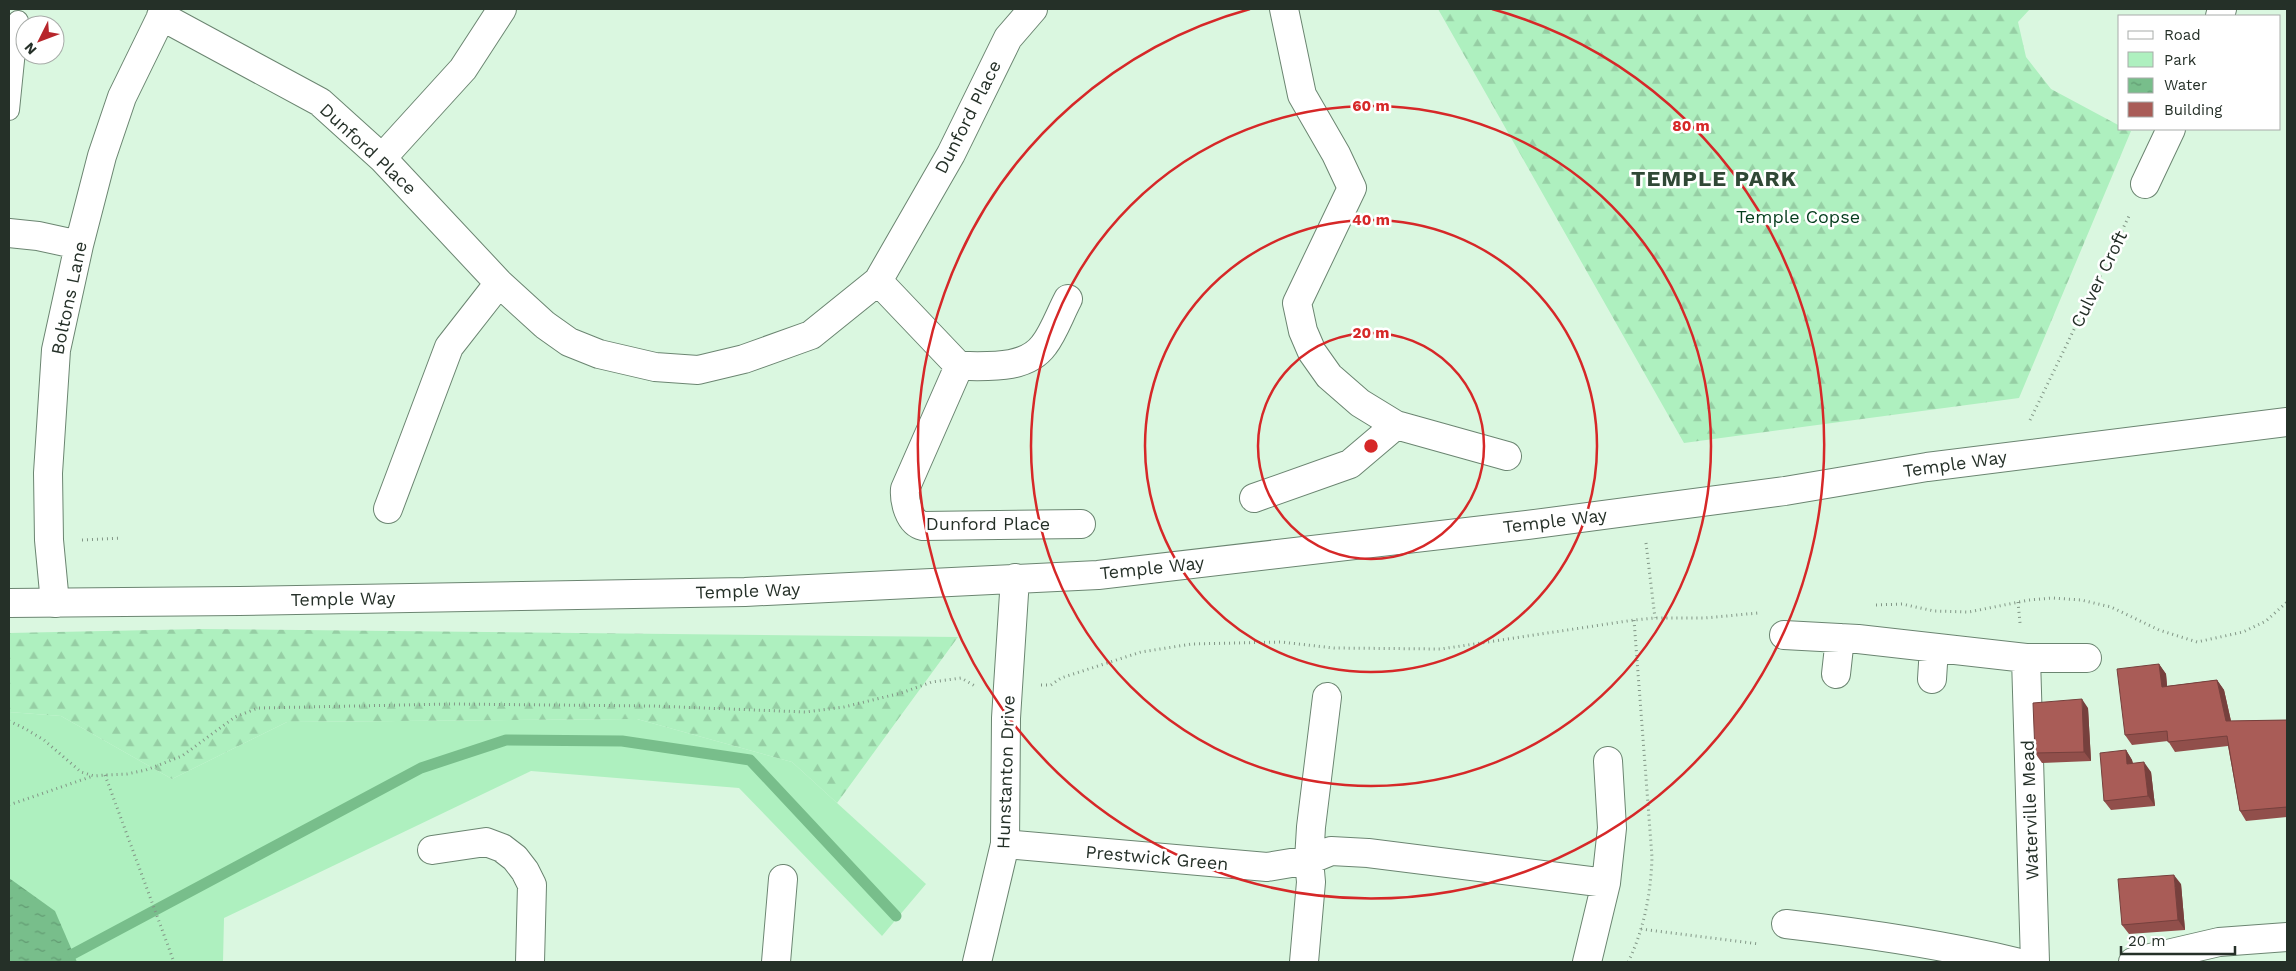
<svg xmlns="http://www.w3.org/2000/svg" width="2296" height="971" font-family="'Work Sans',sans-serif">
  <defs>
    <pattern id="forest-firs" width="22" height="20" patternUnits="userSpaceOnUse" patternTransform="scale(1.25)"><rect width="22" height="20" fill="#aef0bf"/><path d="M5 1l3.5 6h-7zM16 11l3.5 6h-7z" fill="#96cea4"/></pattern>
    <pattern id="water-ripples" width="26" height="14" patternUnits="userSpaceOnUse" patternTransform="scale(1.25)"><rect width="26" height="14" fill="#78be8b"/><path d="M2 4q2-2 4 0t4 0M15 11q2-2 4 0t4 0" fill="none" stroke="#629b72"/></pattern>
  </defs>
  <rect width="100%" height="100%" fill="#daf7e0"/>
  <path fill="#aef0bf" d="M9 712 61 716 172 779 287 722 637 719 792 762 926 884 882 936 739 788 531 771 224 918 223 962H9Z"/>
  <path fill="url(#forest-firs)" d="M1438 9H2030L2018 22 2026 57 2051 89 2120 126V129L2131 131 2019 398 1684 443Z
    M200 629 958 637 837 803 792 762 637 719 287 722 172 779 61 716 9 712V633Z"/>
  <path fill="url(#water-ripples)" d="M9 878 55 911 77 962H9Z"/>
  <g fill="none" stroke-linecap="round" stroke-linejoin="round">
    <path stroke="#78be8b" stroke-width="11" d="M73 954 421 768 506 740 622 741 750 760 896 916"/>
    <g stroke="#6b8571" stroke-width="22">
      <path id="service" d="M9 110 18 21"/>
    </g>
    <g stroke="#6b8571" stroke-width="30">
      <path id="minor" d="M161 16 320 102 382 158 499 283 545 325 569 342 599 354 655 367 698 370 744 359 811 335 878 281 951 154 1008 38 1033 9
        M2220 16 2222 9
        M382 158 463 69 502 9
        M2145 184 2171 129
        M9 233 38 236 79 245
        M878 281 959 366 905 489C904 501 909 523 923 526L1081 524
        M959 366C987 366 1026 370 1044 345 1054 332 1060 314 1068 299
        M1396 425 1507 456
        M1254 498 1350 464 1396 425 1360 403 1329 376 1312 352 1303 331 1297 303 1352 188 1336 154 1302 95 1284 9
        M388 509 449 347 499 283
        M55 603 49 540 48 473 56 350 79 245 102 156 122 97 165 9
        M1784 635 1858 639 2026 658H2087
        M2026 658 2035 962
        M1836 674 1840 638
        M1932 679 1934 648
        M1005 844 1267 867 1309 860 1331 851 1368 853 1606 883
        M432 850 486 842 502 848 515 858 525 871 532 885 530 962
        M1786 924C1864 933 1940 944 2016 962
        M776 962 783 879
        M1304 962 1311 882 1309 860 1311 827 1327 697
        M1587 962 1606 883 1612 828 1608 761
        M2133 962 2219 942 2287 937"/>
    </g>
    <g stroke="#6b8571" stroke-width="30">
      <path id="tertiary" d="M9 603 239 601 745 592 1098 575 1527 525 1785 491 1927 467 2287 422
        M977 962 1005 844 1006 718 1015 578"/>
    </g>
    <path stroke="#829686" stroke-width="3" stroke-dasharray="1 4" stroke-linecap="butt" d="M2030 420 2130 214
      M82 540 121 538
      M1646 543 1655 618
      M2018 602 2020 623
      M1876 605 1902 604 1934 611 1969 612 2029 600 2053 598 2081 600 2111 607 2159 630 2197 642 2243 632 2266 621 2287 602
      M1041 685H1051L1061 678 1141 652 1192 644 1281 642 1334 648 1441 649 1634 620 1655 618H1705L1758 613
      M9 721 24 728 44 740 81 772 94 776 105 775 127 774 146 770 182 756 235 717 258 708 452 704 653 706 806 712 844 707 901 693 932 682 961 678 975 686
      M105 775 174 962
      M9 805 93 776
      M1641 929 1759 944
      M1628 962C1644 930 1651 893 1652 857L1634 620"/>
    <use href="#service" stroke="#fff" stroke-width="20"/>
    <use href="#minor" stroke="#fff" stroke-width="28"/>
    <use href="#tertiary" stroke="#fff" stroke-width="28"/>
  </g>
  <path fill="#914f4b" d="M2159 664 2166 674 2167 686 2217 680 2224 690 2231 721 2287 720V817L2246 821 2240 811 2228 746 2175 752 2168 741 2132 745 2125 735Z
    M2088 708 2091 761 2042 763 2035 753Z
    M2126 750 2132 760 2133 763 2151 772 2155 806 2111 810 2104 801Z
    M2181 884 2185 930 2129 934 2122 925Z"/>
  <path fill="#76403d" d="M2159 664 2166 674 2168 696 2162 687Z
    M2217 680 2224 690 2233 730 2226 721Z
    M2082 699 2088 708 2091 761 2084 752Z
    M2126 750 2132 760 2134 773 2127 764Z
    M2144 762 2151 772 2155 806 2148 796Z
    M2174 875 2181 884 2185 930 2178 920Z"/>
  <path fill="#a95c57" stroke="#76403d" d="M2159 664 2162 687 2217 680 2226 721 2287 720V807L2240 811 2227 736 2168 742 2167 731 2125 735 2117 669Z
    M2082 699 2084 752 2035 753 2033 703Z
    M2126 750 2127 764 2144 762 2148 796 2104 801 2100 753Z
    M2174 875 2178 920 2122 925 2118 879Z"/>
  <g fill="none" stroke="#d62828" stroke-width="2.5">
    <circle cx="1371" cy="446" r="113"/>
    <circle cx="1371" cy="446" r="226"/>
    <circle cx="1371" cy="446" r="340"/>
    <path d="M1492 9A453 453 0 1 1 1250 9"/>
  </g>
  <g text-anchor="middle" stroke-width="5" stroke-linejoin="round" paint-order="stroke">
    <g font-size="18" fill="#253028" stroke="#fff">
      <text transform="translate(968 117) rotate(-63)" y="6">Dunford Place</text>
      <text transform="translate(368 149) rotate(43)" y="6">Dunford Place</text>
      <text transform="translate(2099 279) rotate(-64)" y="6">Culver Croft</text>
      <text transform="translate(69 298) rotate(-78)" y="6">Boltons Lane</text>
      <text transform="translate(1955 464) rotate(-8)" y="6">Temple Way</text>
      <text transform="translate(1555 521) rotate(-7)" y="6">Temple Way</text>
      <text x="988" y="530">Dunford Place</text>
      <text transform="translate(1152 568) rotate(-6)" y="6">Temple Way</text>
      <text transform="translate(748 591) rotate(-2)" y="6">Temple Way</text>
      <text transform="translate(343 599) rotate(-1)" y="6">Temple Way</text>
      <text transform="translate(1006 772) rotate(-88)" y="6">Hunstanton Drive</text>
      <text transform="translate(2030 810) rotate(-92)" y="6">Waterville Mead</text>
      <text transform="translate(1157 858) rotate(5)" y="6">Prestwick Green</text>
    </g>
    <g font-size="18" fill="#053d1d" stroke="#fff">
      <text x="1798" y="223">Temple Copse</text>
    </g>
    <g font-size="22" font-weight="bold" letter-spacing="1" fill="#304836" stroke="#fff">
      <text x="1714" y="186">TEMPLE PARK</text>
    </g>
  </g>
  <circle cx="1371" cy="446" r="8" fill="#d62828" stroke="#fff" stroke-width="2.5"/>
  <g font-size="15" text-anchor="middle" font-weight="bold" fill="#d62828" stroke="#fff" stroke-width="5" stroke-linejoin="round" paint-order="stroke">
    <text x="1371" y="111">60 m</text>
    <text x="1691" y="131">80 m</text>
    <text x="1371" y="225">40 m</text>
    <text x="1371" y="338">20 m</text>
  </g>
  <rect width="2296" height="971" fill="none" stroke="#253028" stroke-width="20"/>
  <rect x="2118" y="15" width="162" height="115" fill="#ffffff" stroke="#a8aca9"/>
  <rect x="2128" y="31" width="25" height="8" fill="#ffffff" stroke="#a8aca9"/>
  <text x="2164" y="40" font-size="15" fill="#253028">Road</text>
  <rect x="2128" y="52" width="25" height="15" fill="#aef0bf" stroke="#a8aca9"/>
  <text x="2164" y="65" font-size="15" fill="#253028">Park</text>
  <rect x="2128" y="78" width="25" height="15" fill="url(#water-ripples)" stroke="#a8aca9"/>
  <text x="2164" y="90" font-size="15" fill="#253028">Water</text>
  <rect x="2128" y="102" width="25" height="15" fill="#a95c57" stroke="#a8aca9"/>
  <text x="2164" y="115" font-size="15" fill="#253028">Building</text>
  <g transform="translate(40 40) rotate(228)"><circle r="24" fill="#ffffff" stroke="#a8aca9"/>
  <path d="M0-4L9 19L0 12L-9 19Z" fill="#b7262b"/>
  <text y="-8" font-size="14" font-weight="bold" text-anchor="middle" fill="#253028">N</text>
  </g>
  <path d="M2121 946v8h114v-8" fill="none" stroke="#253028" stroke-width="2.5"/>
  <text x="2128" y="946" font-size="15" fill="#253028" stroke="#ffffff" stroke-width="4" paint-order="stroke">20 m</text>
</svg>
